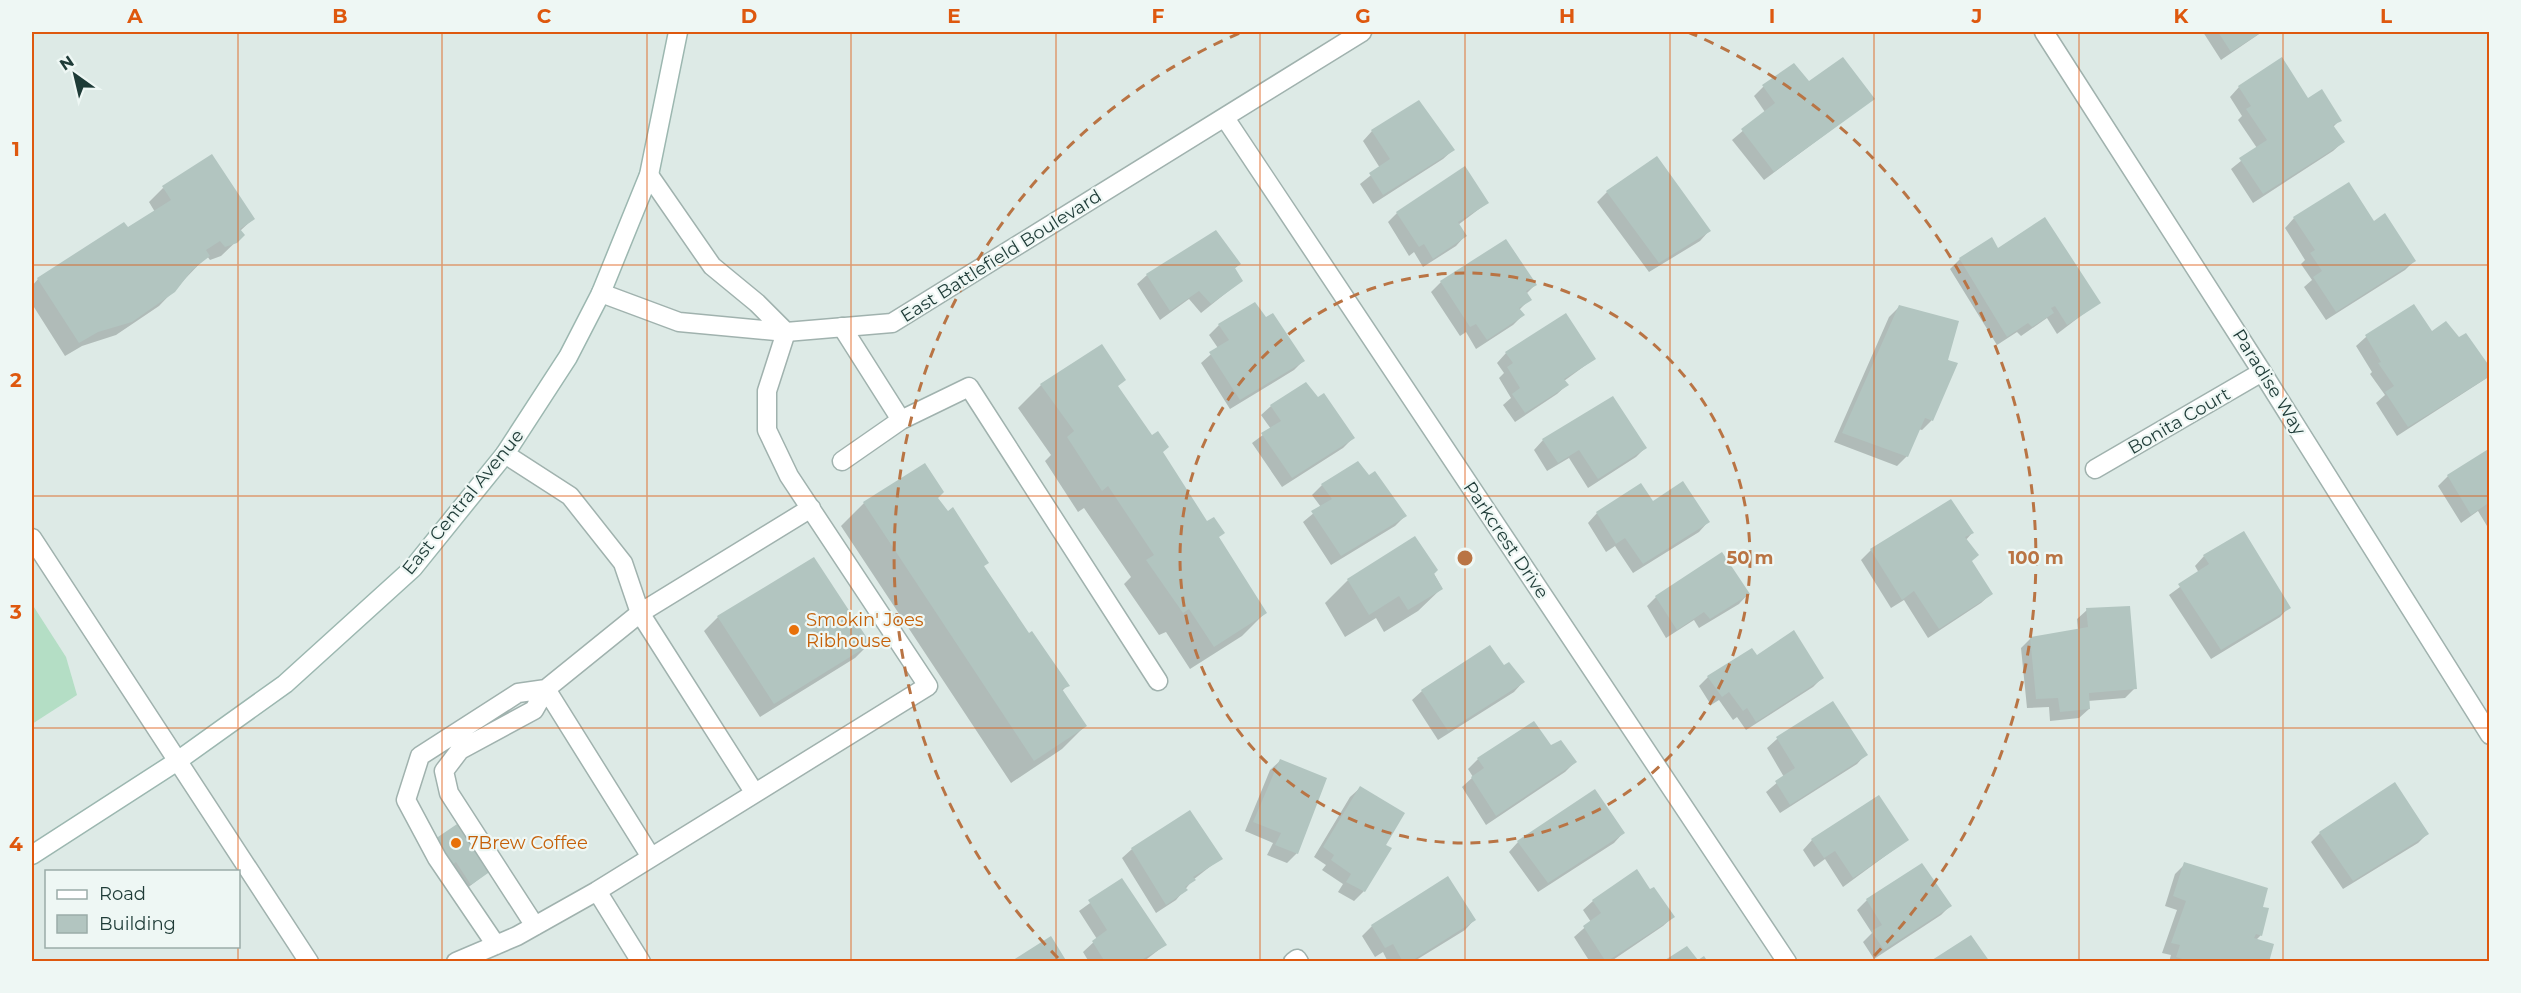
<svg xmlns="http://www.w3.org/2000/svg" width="2521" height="993" font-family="Montserrat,sans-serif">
  <rect width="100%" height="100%" fill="#ddeae6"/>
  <path fill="#b4dec5" d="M32 604 66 657 77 695 32 724Z"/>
  <path fill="#0003" d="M2203 32H2262L2221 60Z
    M1808 83 1873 99 1764 180 1732 140 1765 112 1754 96 1763 87Z
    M2239 87 2308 100 2340 120 2333 127 2343 142 2333 151 2253 203 2231 169 2257 148 2238 120 2242 116 2230 97Z
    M1372 131 1453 150 1443 159 1373 204 1360 184 1380 168 1363 141Z
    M163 188 253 219 240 231 243 235 221 256 210 260 207 256 159 306 116 335 82 346 65 356 32 304V286L38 279 155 212 149 202Z
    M1607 192 1709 231 1700 241 1649 272 1597 202Z
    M1487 203 1458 225 1465 236 1456 246 1423 267 1414 252 1409 256 1388 222 1397 213Z
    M2294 218 2373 223 2414 261 2405 270 2326 320 2304 287 2312 280 2301 264 2305 260 2285 228Z
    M1997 250 2099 302 2057 334 2047 318 2021 336 2017 332 1997 345 1950 269 1960 259Z
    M1239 264 1234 269 1241 281 1201 313 1189 299 1160 320 1137 284 1147 275Z
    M1441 282 1535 285 1526 294 1530 299 1519 310 1523 315 1513 325 1476 349 1466 332 1460 336 1431 292Z
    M2413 306 2431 333 2490 376 2397 436 2376 403 2385 395 2370 374 2372 372 2356 346 2366 337Z
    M1899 307 1947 360 1956 364 1931 421 1922 430 1918 429 1907 456 1897 466 1834 442 1889 317Z
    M1219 325 1303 361 1294 370 1230 409 1201 363 1218 348 1209 335Z
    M1506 353 1594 359 1564 381 1567 385 1557 394 1515 422 1503 405 1511 398 1499 378 1504 373 1497 363Z
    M1041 385 1117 386 1265 613 1242 636 1190 669 1166 632 1159 635 1124 584 1131 577 1084 508 1078 512 1045 461 1051 455 1018 408Z
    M1271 406 1353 438 1343 448 1282 487 1252 443 1271 429 1261 415Z
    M1543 440 1645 448 1636 457 1588 488 1569 458 1547 471 1534 450Z
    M2490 450V531L2478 511 2461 523 2438 486 2448 476Z
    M924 465 936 498 1028 635 1068 685 1061 692 1085 726 1062 749 1011 783 841 526 864 503Z
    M1322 485 1405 516 1395 526 1331 565 1303 522 1321 507 1312 495Z
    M1951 501 1972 533 1966 540 1970 562 1991 594 1981 603 1928 638 1904 600 1891 608 1861 560 1871 550Z
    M1652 503 1708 522 1699 532 1633 573 1615 546 1606 552 1588 523 1597 513Z
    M1414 538 1442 588 1418 611 1384 632 1376 618 1345 637 1325 603 1348 580Z
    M2204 556 2289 607 2280 617 2211 659 2169 595 2199 573 2195 566Z
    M1748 594 1739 604 1699 628 1694 620 1666 638 1647 606 1656 597Z
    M2087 610 2135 688 2125 698 2088 701 2089 709 2079 718 2050 721 2049 707 2027 708 2021 648 2031 638 2078 631 2077 619Z
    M718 617 869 644 855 658 760 717 704 631Z
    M1756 657 1822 678 1813 687 1746 730 1737 717 1733 720 1719 700 1711 705 1699 686 1708 677Z
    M1504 667 1523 682 1514 692 1438 740 1412 700 1422 691Z
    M1832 703 1866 754 1857 764 1780 813 1766 792 1784 777 1767 748 1777 739Z
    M1534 723 1551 747 1575 762 1565 772 1486 825 1462 787 1473 777 1468 769 1478 759Z
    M1280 761 1297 853 1287 863 1267 855 1273 843 1245 831 1270 770Z
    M1360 788 1384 845 1364 891 1354 901 1338 892 1343 884 1322 870 1326 865 1314 857 1350 797Z
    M1623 833 1614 843 1538 892 1509 852 1518 842Z
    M2320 833H2428L2418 843 2343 889 2311 842Z
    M1812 840H1907L1843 887 1825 859 1814 867 1803 850Z
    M426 849 489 871 461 893Z
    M1132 849 1221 858 1193 880 1176 900 1156 913 1122 858Z
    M2185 864 2261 908V935L2256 940 2267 962H2169L2171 955 2162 953 2177 910 2165 906 2175 874Z
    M1447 878 1474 920 1465 930 1413 962H1388L1383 952 1375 957 1362 936 1372 926Z
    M1122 880 1165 945 1143 962H1089L1083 952 1097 939 1079 911Z
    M1650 891 1673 917 1663 926 1610 962H1590L1574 937 1591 922 1583 910 1593 901Z
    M1867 900 1950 906 1941 915 1874 959 1863 942 1872 933 1857 910Z"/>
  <path fill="#b2c5c0" d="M2218 32H2262L2231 52Z
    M1843 57 1875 99 1774 172 1741 129 1775 103 1762 85 1794 63 1809 81Z
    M2282 57 2308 98 2322 89 2342 121 2333 125 2345 142 2263 194 2239 158 2267 140 2246 109 2251 106 2238 86Z
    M1419 100 1455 150 1383 195 1369 173 1390 159 1371 130Z
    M212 154 255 219 240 229 245 235 237 243 225 247 220 241 206 250 210 256 192 270 175 292 132 322 98 332 79 343 37 278 124 222 128 227 171 200 162 186Z
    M1657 156 1711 231 1659 263 1606 191Z
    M1465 166 1489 203 1458 222 1467 236 1433 259 1424 244 1419 247 1396 212Z
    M2349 182 2374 221 2385 213 2416 261 2336 312 2313 277 2322 271 2310 253 2315 250 2293 217Z
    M2045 217 2101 303 2067 325 2055 306 2051 308 2054 313 2032 327 2028 323 2007 337 1959 258 1992 237 1998 248Z
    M1216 230 1241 264 1235 268 1243 281 1211 304 1199 291 1170 311 1146 274Z
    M1506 239 1537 285 1526 291 1532 300 1519 308 1525 315 1487 340 1476 324 1470 327 1440 281Z
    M1255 302 1266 317 1273 313 1305 361 1240 400 1209 352 1229 340 1218 324Z
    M2414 304 2432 331 2446 321 2459 337 2466 333 2490 367V376L2408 427 2385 392 2394 386 2378 363 2381 362 2365 335Z
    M1899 305 1959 321 1948 360 1958 363 1933 421 1925 418 1908 457 1842 433Z
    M1566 313 1596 359 1564 379 1569 385 1525 413 1512 394 1520 388 1507 367 1513 363 1505 352Z
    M1102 344 1126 380 1118 386 1152 435 1158 431 1169 447 1163 452 1207 521 1214 517 1225 533 1219 537 1267 613 1214 647 1189 609 1183 613 1146 560 1154 555 1108 486 1102 491 1067 437 1074 431 1040 384Z
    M1306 382 1318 397 1324 393 1355 438 1292 478 1261 433 1281 421 1270 405Z
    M1613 396 1647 448 1598 479 1579 450 1558 463 1542 439Z
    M2490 448V502L2471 515 2447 475Z
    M1358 461 1369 475 1375 471 1407 516 1341 556 1311 511 1332 499 1321 484Z
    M925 463 944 492 938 498 948 511 953 507 989 563 984 566 1029 633 1032 631 1070 686 1062 689 1087 726 1034 761 863 502Z
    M1683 481 1710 522 1643 564 1625 538 1616 544 1596 512 1641 483 1653 501Z
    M1951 499 1974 533 1965 537 1979 555 1972 561 1993 594 1939 629 1914 591 1902 600 1870 549Z
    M2244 531 2291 608 2221 650 2178 584 2209 564 2203 555Z
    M1415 536 1438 570 1434 574 1443 589 1408 610 1399 596 1369 615 1347 579Z
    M1722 552 1750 594 1710 619 1704 612 1677 630 1655 596Z
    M814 557 871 644 774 704 717 616Z
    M2130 606 2137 689 2089 693 2090 709 2060 712 2058 698 2036 699 2030 637 2088 627 2086 608Z
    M1794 630 1824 678 1756 722 1747 708 1743 711 1729 692 1722 697 1707 676 1752 648 1757 655Z
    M1490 645 1504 665 1509 662 1525 682 1448 731 1421 690Z
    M1833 701 1868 755 1790 805 1775 781 1795 768 1776 737Z
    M1534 721 1551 745 1561 740 1577 762 1496 816 1471 777 1484 768 1477 758Z
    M1280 759 1327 778 1298 854 1275 845 1281 833 1253 822Z
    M2395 782 2429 834 2353 881 2319 832Z
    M1360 786 1405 813 1386 845 1392 848 1365 892 1346 882 1351 874 1331 860 1334 855 1323 847Z
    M1595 789 1625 833 1548 883 1517 841Z
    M1879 795 1909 840 1853 878 1835 851 1824 858 1811 839Z
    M1190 810 1223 859 1193 877 1196 880 1185 887 1188 890 1166 905 1131 848Z
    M463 820 491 871 471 885 456 862 452 865 435 839Z
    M2184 862 2268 888 2263 907 2269 908 2262 936 2256 934 2254 938 2274 944 2269 962H2191L2176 957 2180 945 2171 943 2186 901 2173 896Z
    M1922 863 1952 906 1884 950 1871 931 1882 925 1866 899Z
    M1637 869 1650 889 1654 887 1675 917 1606 962 1583 926 1601 913 1592 900Z
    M1448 876 1476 920 1410 962H1403L1393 944 1385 948 1371 925Z
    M1122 878 1167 945 1138 962H1105L1092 941 1107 930 1088 900Z
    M1971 935 1990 962H1929Z
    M1051 936 1067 962H1010Z
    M1687 946 1698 960 1704 956 1708 962H1662Z"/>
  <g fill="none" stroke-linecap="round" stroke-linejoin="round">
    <g stroke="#a0b2ae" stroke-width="21">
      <path id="service" d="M842 327 901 420 969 387 1158 681
        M505 454 570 496 623 563 640 613 754 792
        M842 461 901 420
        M651 857 546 689 640 613 811 508
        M597 891 641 962
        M535 926 449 793 444 771 460 750 534 710 546 689
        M496 945 437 858 406 800 420 756 518 693 546 689
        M456 962 517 936 597 891 928 686 789 476 767 430V391L786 332"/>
    </g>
    <g stroke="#a0b2ae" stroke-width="21">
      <path id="minor" d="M2044 32 2262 372 2490 735
        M1225 118 1787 962
        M2095 469 2262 372
        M1293 962 1297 959 1299 962"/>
    </g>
    <g stroke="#a0b2ae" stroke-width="21">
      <path id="tertiary" d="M649 175 712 266 757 303 786 332
        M601 293 679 322 786 332 892 323 1362 32
        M32 538 309 962"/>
    </g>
    <g stroke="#9cb7b0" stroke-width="21">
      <path id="secondary" d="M32 855 176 762 285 684 413 568 505 454 568 357 601 293 649 175 678 32"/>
    </g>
    <use href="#service" stroke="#fff" stroke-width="18"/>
    <use href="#minor" stroke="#fff" stroke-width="18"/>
    <use href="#tertiary" stroke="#fff" stroke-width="18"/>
    <use href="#secondary" stroke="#fff" stroke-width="18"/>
  </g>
  <path fill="none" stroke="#de580e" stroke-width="1.5" stroke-opacity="0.55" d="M238 32V872M442 32V962M647 32V962M851 32V962M1056 32V962M1260 32V962M1465 32V962M1670 32V962M1874 32V962M2079 32V962M2283 32V962M32 265H2490M32 496H2490M32 728H2490M238 946V962"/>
  <g fill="none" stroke="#b97444" stroke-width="3" stroke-dasharray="10 8">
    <circle cx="1465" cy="558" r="285"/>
    <path d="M1058 958A571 571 0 0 1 1242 32M1688 32A571 571 0 0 1 1872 958"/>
  </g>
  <g fill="#e8710a" stroke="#eef7f4" stroke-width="2">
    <circle cx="794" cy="630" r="6"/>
    <circle cx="456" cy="843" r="6"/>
  </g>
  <g text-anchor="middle" stroke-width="4.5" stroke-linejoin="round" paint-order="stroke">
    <g font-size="18" fill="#1e3b37" stroke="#eef7f4">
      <text transform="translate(1001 256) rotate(-32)" y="6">East Battlefield Boulevard</text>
      <text transform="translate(2269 382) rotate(58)" y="6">Paradise Way</text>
      <text transform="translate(2179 421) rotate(-30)" y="6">Bonita Court</text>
      <text transform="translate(463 502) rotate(-51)" y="6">East Central Avenue</text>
      <text transform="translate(1506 540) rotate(56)" y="6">Parkcrest Drive</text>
    </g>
    <g font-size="18" fill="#c56008" stroke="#eef7f4" text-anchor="start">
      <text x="806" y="626">Smokin' Joes<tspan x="806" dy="21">Ribhouse</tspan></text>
      <text x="468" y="849">7Brew Coffee</text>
    </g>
  </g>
  <circle cx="1465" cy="558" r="9" fill="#b97444" stroke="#eef7f4" stroke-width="3"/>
  <g font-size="18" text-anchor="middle" font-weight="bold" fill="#b97444" stroke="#eef7f4" stroke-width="4.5" stroke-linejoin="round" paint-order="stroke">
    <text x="1750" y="564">50 m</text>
    <text x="2036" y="564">100 m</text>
  </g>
  <rect width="2521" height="993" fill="none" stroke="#eef7f4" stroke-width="66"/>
  <rect x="45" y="870" width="195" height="78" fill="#eef7f4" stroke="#9baca8" stroke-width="1.5"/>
  <rect x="57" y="890" width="30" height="9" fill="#ffffff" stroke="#9baca8" stroke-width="1.5"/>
  <text x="99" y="900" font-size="18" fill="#1e3b37">Road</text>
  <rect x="57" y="915" width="30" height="18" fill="#b2c5c0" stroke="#9baca8" stroke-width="1.5"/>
  <text x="99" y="930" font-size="18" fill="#1e3b37">Building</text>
  <g transform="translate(75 75) rotate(326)" stroke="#eef7f4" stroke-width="4.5" paint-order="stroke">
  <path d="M0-4.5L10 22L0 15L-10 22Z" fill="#1e3b37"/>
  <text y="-9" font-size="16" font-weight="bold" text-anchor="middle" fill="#1e3b37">N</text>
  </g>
  <rect x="33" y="33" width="2455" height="927" fill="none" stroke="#de580e" stroke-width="2"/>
  <g font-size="20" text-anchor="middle" font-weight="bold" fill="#de580e">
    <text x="135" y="23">A</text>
    <text x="340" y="23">B</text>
    <text x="544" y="23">C</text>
    <text x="749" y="23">D</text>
    <text x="954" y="23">E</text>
    <text x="1158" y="23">F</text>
    <text x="1363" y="23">G</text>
    <text x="1567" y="23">H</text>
    <text x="1772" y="23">I</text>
    <text x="1977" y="23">J</text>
    <text x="2181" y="23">K</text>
    <text x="2386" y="23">L</text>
    <text x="16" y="156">1</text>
    <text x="16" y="387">2</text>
    <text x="16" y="619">3</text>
    <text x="16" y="851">4</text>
  </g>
</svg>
